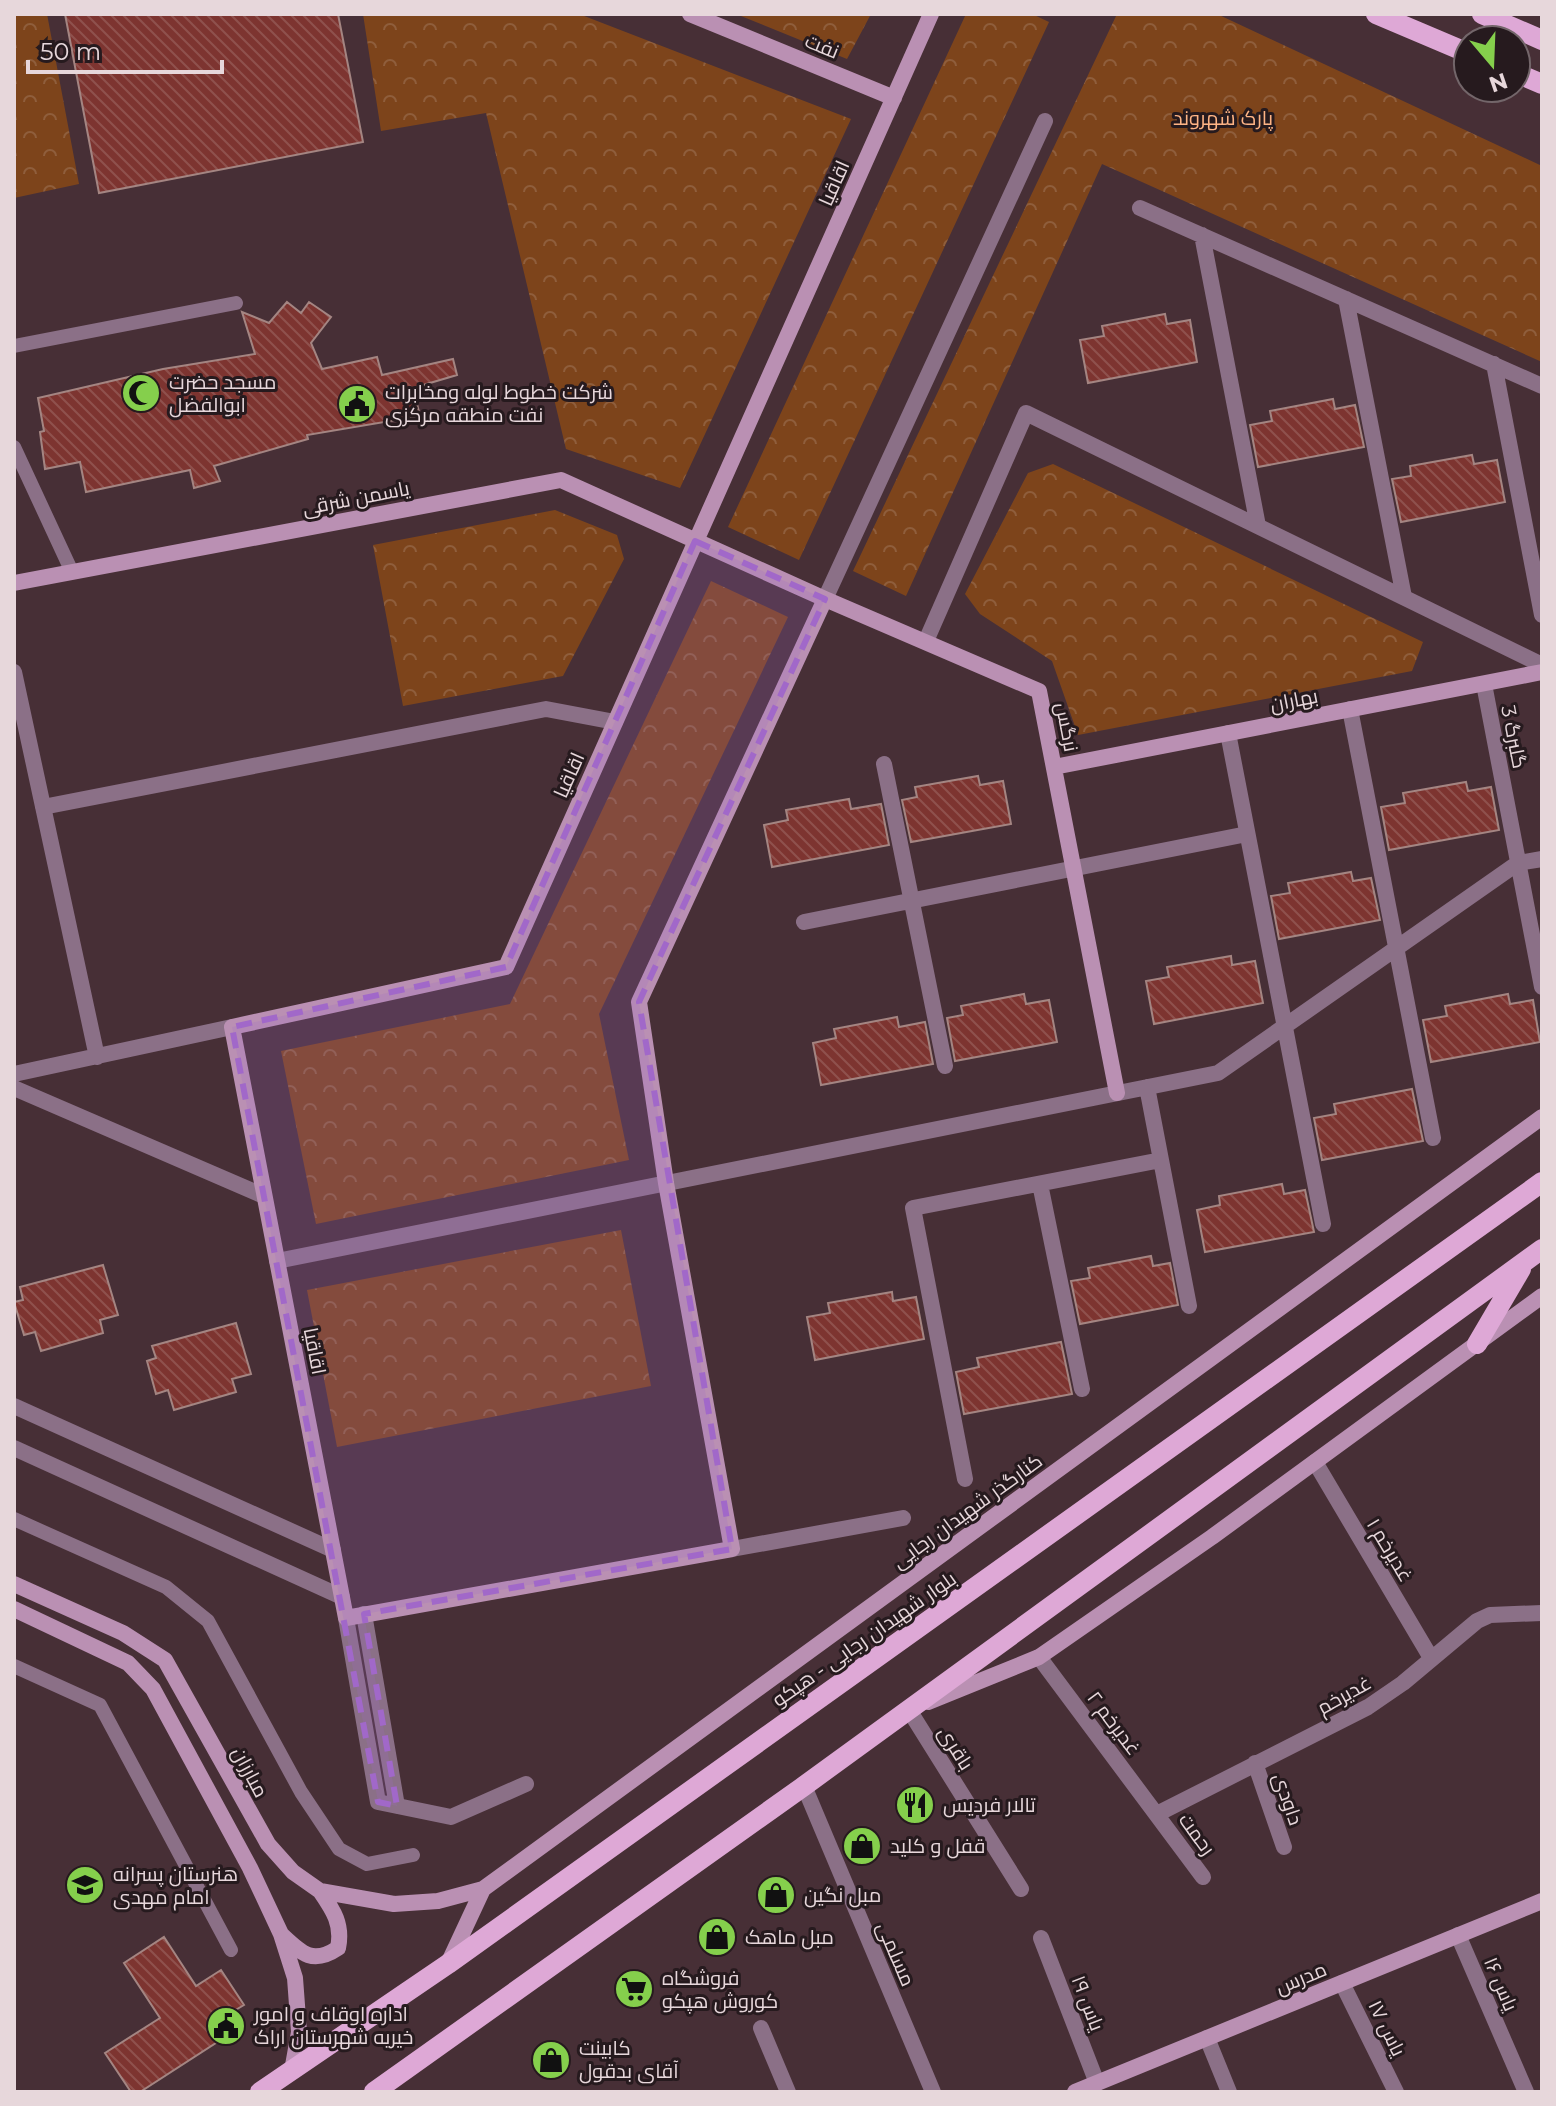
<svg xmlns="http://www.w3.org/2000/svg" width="1556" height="2106" font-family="Montserrat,Cairo,sans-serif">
  <defs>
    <pattern id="park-crowns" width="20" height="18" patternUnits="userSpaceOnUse" patternTransform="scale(2)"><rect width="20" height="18" fill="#7d441b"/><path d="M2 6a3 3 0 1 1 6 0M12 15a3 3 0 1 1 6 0" fill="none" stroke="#8f5e3c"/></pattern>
    <pattern id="building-back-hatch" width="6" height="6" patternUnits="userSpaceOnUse" patternTransform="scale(2)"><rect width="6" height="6" fill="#7d3430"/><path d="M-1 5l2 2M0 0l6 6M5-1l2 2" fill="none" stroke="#8f514d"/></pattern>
  </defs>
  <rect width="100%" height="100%" fill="#472f36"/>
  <path fill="url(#park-crowns)" d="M14 14H47L79 184 14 198Z
    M363 14H579L851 119 680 488 566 449 486 113 381 131Z
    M736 14H871L847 59Z
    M966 14H1032L1049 22 799 560 728 527Z
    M1117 14H1217L1542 166V362L1102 164 906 596 853 571Z
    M1053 464 1423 642 1412 671 1078 735 1052 661 980 614 965 594 1028 473Z
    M555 510 617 535 624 559 563 676 403 706 373 545Z
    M711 581 788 617 599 1014 629 1160 316 1224 281 1051 510 1004Z
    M621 1230 651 1386 337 1447 307 1290Z"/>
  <path fill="url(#building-back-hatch)" stroke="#a48582" stroke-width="2" d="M65 14H338L363 142 99 193Z
    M287 302 301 313 309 302 331 317 311 343 322 369 377 357 382 375 453 359 457 375 413 388 420 416 307 435 308 439 214 466 220 481 194 488 190 470 86 492 80 462 45 469 40 432 44 431 38 398 163 369 255 354 242 312 269 323Z
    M1165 314 1167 324 1190 320 1197 362 1088 383 1080 340 1104 336 1102 326Z
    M1333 399 1335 409 1355 405 1364 447 1258 467 1250 425 1272 421 1270 411Z
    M1472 455 1474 464 1497 460 1505 502 1401 522 1392 479 1411 476 1410 466Z
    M978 776 980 785 1003 781 1011 824 911 842 902 800 917 797 915 787Z
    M1466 782 1468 791 1491 787 1499 830 1389 850 1381 807 1405 803 1403 793Z
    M849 799 851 809 881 804 889 845 772 867 764 825 788 820 786 810Z
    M1351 872 1353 881 1371 878 1380 920 1279 939 1271 896 1290 893 1288 883Z
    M1231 956 1232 965 1255 961 1263 1003 1154 1024 1146 981 1169 977 1167 967Z
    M1024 994 1026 1004 1049 1000 1057 1042 955 1061 947 1018 963 1015 961 1006Z
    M1508 994 1510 1004 1533 1000 1540 1042 1431 1062 1423 1020 1447 1016 1445 1006Z
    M897 1017 899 1027 925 1022 933 1064 821 1085 813 1043 836 1038 834 1029Z
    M1412 1089 1423 1141 1322 1160 1314 1118 1336 1114 1334 1104Z
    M1282 1184 1284 1194 1305 1190 1314 1232 1205 1252 1197 1210 1220 1205 1219 1196Z
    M1151 1256 1153 1266 1170 1263 1178 1305 1080 1324 1071 1281 1090 1278 1088 1268Z
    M103 1265 118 1315 100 1320 103 1333 41 1351 35 1332 24 1335 14 1302 23 1300 20 1287Z
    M892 1292 893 1301 916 1297 924 1339 815 1360 807 1317 830 1313 828 1303Z
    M236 1323 251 1374 232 1379 236 1392 174 1410 168 1390 156 1394 147 1361 156 1358 152 1346Z
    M1061 1342 1072 1394 964 1414 956 1372 979 1367 977 1358Z
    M164 1937 196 1986 221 1970 244 2005 227 2015 236 2030 140 2092H131L105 2053 160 2018 124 1963Z"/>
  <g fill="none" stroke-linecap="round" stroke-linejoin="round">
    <path stroke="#8b7087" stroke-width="14" d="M14 346 236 303
      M14 447 72 572
      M14 1519 166 1587 208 1621 301 1792 339 1849 367 1864 413 1855
      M14 1666 100 1705 231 1950"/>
    <path stroke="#8b7087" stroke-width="16" d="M1140 208 1542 386
      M1202 235 1258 526
      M1346 299 1404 597
      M1494 364 1542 615
      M825 599 1045 121
      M926 641 1026 413 1542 665
      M14 672 97 1057
      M1484 684 1542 987
      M1350 709 1433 1138
      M1228 733 1323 1224
      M884 764 945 1066
      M43 807 546 709 615 722
      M804 922 1247 834
      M14 1074 232 1027
      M1147 1087 1189 1306
      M14 1088 264 1196
      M1040 1184 1082 1389
      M277 1261 1218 1073 1518 863 1542 859
      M14 1406 333 1550
      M14 1448 342 1597
      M1315 1462 1431 1658
      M965 1479 913 1208 1161 1160
      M732 1549 903 1518
      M364 1614 397 1806
      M346 1618 378 1802 451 1817 526 1784
      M1039 1657 1203 1877
      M909 1710 1021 1889
      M1255 1763 1284 1847
      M804 1786 933 2092
      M1157 1814 1368 1707 1403 1683 1477 1621 1490 1615 1542 1613
      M1458 1935 1526 2092
      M1041 1938 1097 2083
      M1342 1983 1396 2092
      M761 2028 788 2092
      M1207 2038 1229 2092"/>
    <path stroke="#ba90b3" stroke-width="16" d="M690 14 894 98
      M14 583 561 480 825 599 1039 691 1117 1093
      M825 599 639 1002 666 1183 732 1549 346 1618 232 1027 506 967 931 14
      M1054 767 1542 672
      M14 1584 123 1633 165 1660 268 1844 293 1872 320 1891 394 1904 438 1901 483 1889
      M14 1609 128 1663 153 1689 250 1868 281 1934 295 1978 299 2032 292 2071
      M928 1702 1039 1657 1212 1537 1542 1296
      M282 1935C302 1954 313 1965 338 1948 343 1924 333 1910 320 1891
      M448 1964 483 1889 1542 1117
      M1075 2092 1542 1901"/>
    <path stroke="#dea8d6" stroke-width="20" d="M1376 14 1468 53
      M1482 14 1542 40
      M1516 73 1542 84
      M1477 1344 1521 1269
      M260 2092 448 1964 1542 1182
      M374 2092 804 1786 1542 1249"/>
  </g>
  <path fill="#a168c9" fill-opacity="0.2" stroke="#a168c9" stroke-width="6" stroke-dasharray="16 10" stroke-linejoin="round" d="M695 541 825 599 639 1002 732 1549 364 1614 397 1806 378 1802 232 1027 506 967Z"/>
  <defs>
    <g id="mosque-disc" transform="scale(2)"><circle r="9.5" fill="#85cf4c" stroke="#261a1e"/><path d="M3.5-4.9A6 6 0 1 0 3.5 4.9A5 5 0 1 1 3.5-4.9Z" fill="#111"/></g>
    <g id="civic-disc" transform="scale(2)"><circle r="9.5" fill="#85cf4c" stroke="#261a1e"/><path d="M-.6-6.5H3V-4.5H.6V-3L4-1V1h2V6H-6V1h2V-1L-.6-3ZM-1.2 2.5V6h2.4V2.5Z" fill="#111"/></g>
    <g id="restaurant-disc" transform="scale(2)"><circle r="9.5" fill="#85cf4c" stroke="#261a1e"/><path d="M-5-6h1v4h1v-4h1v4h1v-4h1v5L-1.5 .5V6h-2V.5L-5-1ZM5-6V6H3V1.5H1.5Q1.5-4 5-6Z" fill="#111"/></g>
    <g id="shop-disc" transform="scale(2)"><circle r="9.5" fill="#85cf4c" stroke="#261a1e"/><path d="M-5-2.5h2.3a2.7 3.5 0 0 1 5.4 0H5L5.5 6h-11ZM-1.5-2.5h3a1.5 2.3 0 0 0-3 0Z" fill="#111"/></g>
    <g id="school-disc" transform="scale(2)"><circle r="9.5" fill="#85cf4c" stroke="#261a1e"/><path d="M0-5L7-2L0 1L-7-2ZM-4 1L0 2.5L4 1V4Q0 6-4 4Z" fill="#111"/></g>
    <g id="supermarket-disc" transform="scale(2)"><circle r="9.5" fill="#85cf4c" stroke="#261a1e"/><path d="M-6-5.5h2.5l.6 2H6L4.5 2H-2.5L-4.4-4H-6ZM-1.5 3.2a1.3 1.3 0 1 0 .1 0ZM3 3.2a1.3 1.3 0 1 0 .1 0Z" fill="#111"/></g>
  </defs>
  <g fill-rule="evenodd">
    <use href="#mosque-disc" x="141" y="393"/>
    <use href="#civic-disc" x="357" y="404"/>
    <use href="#restaurant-disc" x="915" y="1805"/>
    <use href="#shop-disc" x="862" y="1846"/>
    <use href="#school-disc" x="85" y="1885"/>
    <use href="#shop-disc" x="776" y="1895"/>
    <use href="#shop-disc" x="717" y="1937"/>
    <use href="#supermarket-disc" x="634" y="1989"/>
    <use href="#civic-disc" x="226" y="2026"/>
    <use href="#shop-disc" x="551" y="2060"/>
  </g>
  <g text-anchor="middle" stroke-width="6" stroke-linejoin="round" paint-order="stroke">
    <g font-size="20" fill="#e7d7db" stroke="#261a1e">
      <text transform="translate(822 46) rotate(22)" y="7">نفت</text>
      <text transform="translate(834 183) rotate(-66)" y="7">اقاقیا</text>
      <text transform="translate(356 498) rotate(-11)" y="7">یاسمن شرقی</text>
      <text transform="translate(1294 700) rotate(-11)" y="7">بهاران</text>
      <text transform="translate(1067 727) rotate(79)" y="7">نرگس</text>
      <text transform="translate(1514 737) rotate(79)" y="7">گلبرگ 3</text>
      <text transform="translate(569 775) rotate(-66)" y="7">اقاقیا</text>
      <text transform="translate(315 1351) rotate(79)" y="7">اقاقیا</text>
      <text transform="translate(967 1511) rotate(-36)" y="7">کنارگذر شهیدان رجایی</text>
      <text transform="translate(1390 1550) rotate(59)" y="7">غدیرخم ۱</text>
      <text transform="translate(864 1639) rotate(-35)" y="7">بلوار شهیدان رجایی - هپکو</text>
      <text transform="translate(1344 1695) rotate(-29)" y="7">غدیرخم</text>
      <text transform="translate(1114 1723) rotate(53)" y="7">غدیرخم ۲</text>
      <text transform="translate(956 1748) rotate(58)" y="7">باقری</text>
      <text transform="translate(250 1772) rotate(62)" y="7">مبارزان</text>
      <text transform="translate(1288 1799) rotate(71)" y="7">داودی</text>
      <text transform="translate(1197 1834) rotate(54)" y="7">رحمت</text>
      <text transform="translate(896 1954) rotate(67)" y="7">مسلمی</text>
      <text transform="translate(1301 1978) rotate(-22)" y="7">مدرس</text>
      <text transform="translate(1501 1984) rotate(67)" y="7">یاس ۱۶</text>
      <text transform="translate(1088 2003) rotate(69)" y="7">یاس ۱۹</text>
      <text transform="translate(1387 2028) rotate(64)" y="7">یاس ۱۷</text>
    </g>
    <g font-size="20" fill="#feb485" stroke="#261a1e">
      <text x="1223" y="125">پارک شهروند</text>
    </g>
    <g font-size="20" fill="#e7d7db" stroke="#261a1e" text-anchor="start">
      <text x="169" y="389">مسجد حضرت<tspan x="169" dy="23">ابوالفضل</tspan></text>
      <text x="385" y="399">شرکت خطوط لوله ومخابرات<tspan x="385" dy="23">نفت منطقه مرکزی</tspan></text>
      <text x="943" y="1812">تالار فردیس</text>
      <text x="890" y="1853">قفل و کلید</text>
      <text x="113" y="1881">هنرستان پسرانه<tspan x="113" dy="23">امام مهدی</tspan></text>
      <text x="804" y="1902">مبل نگین</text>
      <text x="745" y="1944">مبل ماهک</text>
      <text x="662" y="1985">فروشگاه<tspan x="662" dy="23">کوروش هپکو</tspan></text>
      <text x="254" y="2021">اداره اوقاف و امور<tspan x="254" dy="23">خیریه شهرستان اراک</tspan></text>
      <text x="579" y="2055">کابینت<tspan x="579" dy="23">آقای بدقول</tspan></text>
    </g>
  </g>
  <rect width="1556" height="2106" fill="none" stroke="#e7d7db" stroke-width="32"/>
  <g transform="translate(1492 64) rotate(161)"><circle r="38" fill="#261a1e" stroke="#73666a" stroke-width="2"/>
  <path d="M0-6L14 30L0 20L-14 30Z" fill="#85cf4c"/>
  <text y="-12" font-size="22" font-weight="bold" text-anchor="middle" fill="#e7d7db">N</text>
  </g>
  <path d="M28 60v12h194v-12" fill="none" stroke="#e7d7db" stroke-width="4"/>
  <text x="40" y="60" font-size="24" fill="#e7d7db" stroke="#261a1e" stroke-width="6" paint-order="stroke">50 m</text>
</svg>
